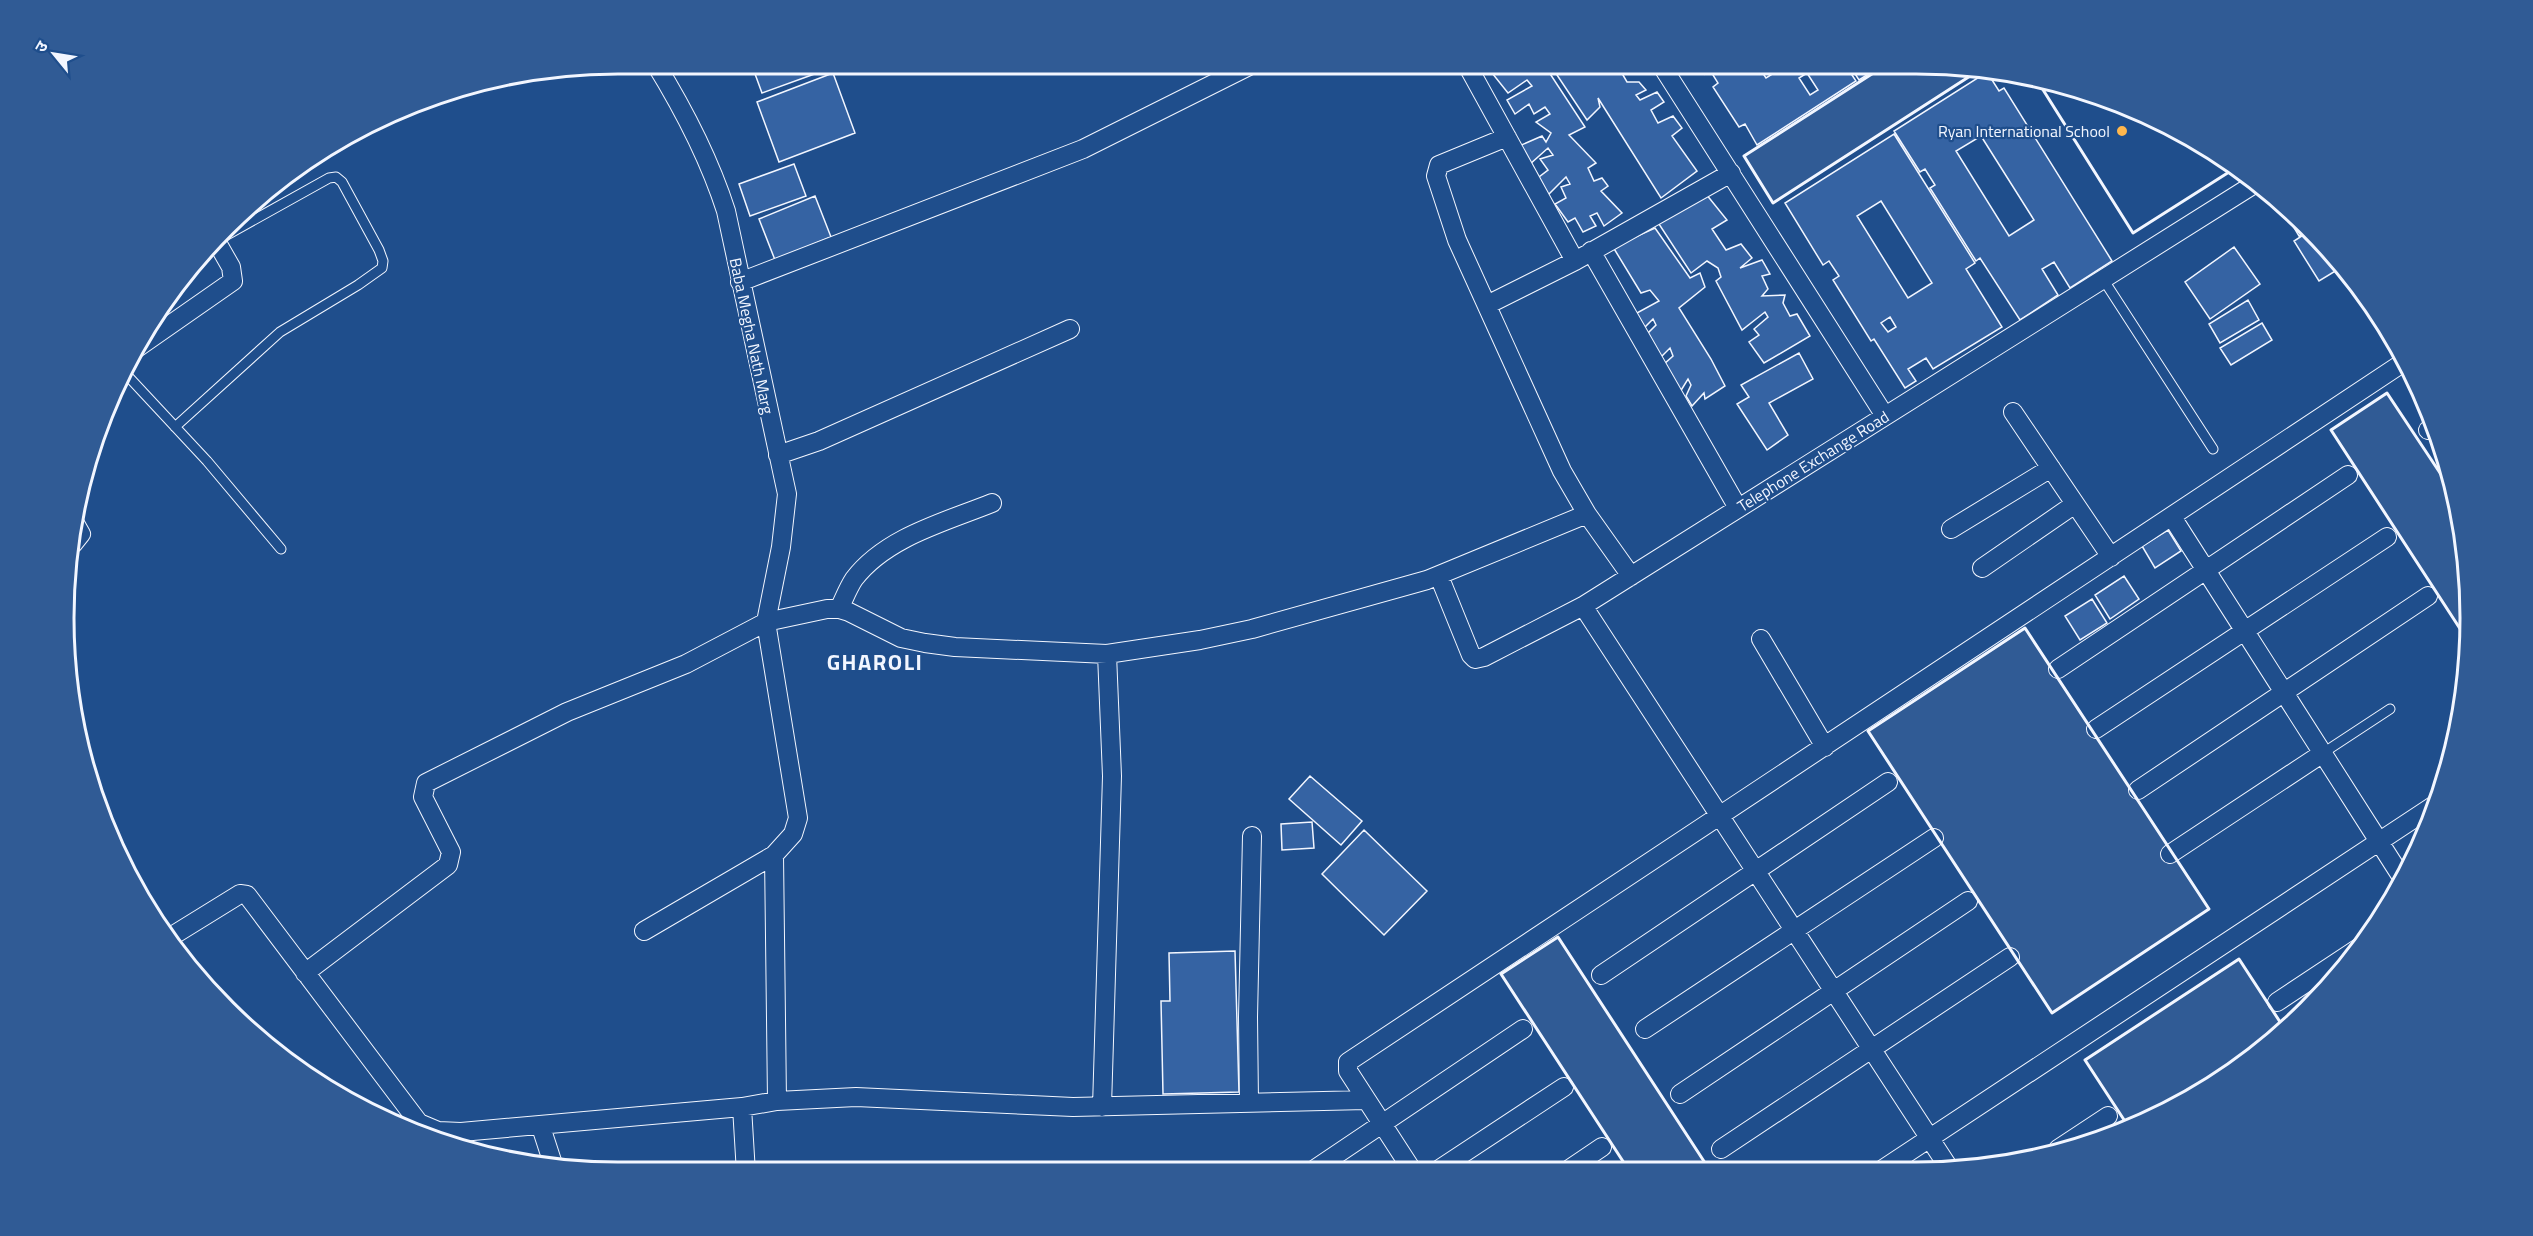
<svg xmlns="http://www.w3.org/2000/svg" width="2533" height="1236" font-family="'Titillium Web','Noto Sans Devanagari',sans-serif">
  <rect width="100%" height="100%" fill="#1f4e8c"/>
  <path fill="#305b95" stroke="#a8bbd7" stroke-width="1.5" d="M1889 63H1915L1981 69 1773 203 1744 156Z
    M2387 393 2456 497 2459 510 2470 618 2468 641 2331 430Z
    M2025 628 2209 909 2052 1013 1868 731Z
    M1558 937 1709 1169H1628L1501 974Z
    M2239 959 2284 1028 2253 1059 2130 1129 2085 1060Z"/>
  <path fill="#3563a3" stroke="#f2f6ff" stroke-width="1.5" fill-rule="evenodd" d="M751 63H816L820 72 762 93Z
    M844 63H870L848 73Z
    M1496 63H1521L1524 67 1530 63H1543L1585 127 1569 135 1596 163 1588 168 1594 181 1602 178 1608 186 1601 191 1622 213 1604 226 1597 213 1590 216 1596 226 1583 232 1575 218 1568 222 1555 204 1566 198 1561 187 1570 184 1566 177 1548 195 1539 177 1548 170 1540 159 1553 155 1548 148 1530 164 1519 146 1542 136 1546 142 1551 133 1536 122 1550 114 1545 107 1534 114 1529 104 1515 114 1507 100 1532 86 1527 80 1508 93 1488 68Z
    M1549 63H1616L1627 82H1639L1646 90 1636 95 1640 100 1657 92 1664 102 1651 110 1658 123 1673 116 1682 128 1672 136 1697 171 1661 198 1598 98 1600 107 1587 120Z
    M1700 63H1756L1766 78 1790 63H1844L1856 81 1757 145 1745 124 1739 127 1713 87 1718 83 1710 70 1705 74Z
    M1848 63H1886L1859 80Z
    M1987 72 1999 91 2004 88 2112 261 2070 288 2054 262 2042 269 2058 295 2020 320 1980 258 1976 261 1930 188 1935 185 1925 169 1920 172 1894 131ZM1981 136 2034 220 2009 236 1956 151Z
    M833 73 855 133 779 162 757 102Z
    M1807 73 1818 90 1810 95 1799 78Z
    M1894 134 1975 263 1966 269 2002 327 1933 369 1926 358 1908 369 1916 381 1905 388 1874 339 1871 341 1833 280 1839 276 1829 261 1823 265 1785 203ZM1881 201 1932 283 1908 298 1857 216ZM1890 317 1896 327 1888 332 1881 323Z
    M794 164 806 196 750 216 739 184Z
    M1706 194 1727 220 1712 229 1726 250 1741 244 1752 258 1740 268 1762 260 1770 274 1762 276 1768 289 1762 296 1785 295 1783 303 1790 316 1797 314 1810 336 1764 363 1749 342 1759 335 1754 329 1768 317 1765 312 1742 330 1716 281 1721 277 1718 268 1707 261 1691 273 1657 221Z
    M815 196 831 237 775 260 759 219Z
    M2278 201 2308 226 2310 229 2299 236Z
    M1655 228 1690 278 1700 273 1705 287 1679 308 1711 359 1725 386 1705 399 1704 393 1692 406 1686 396 1691 385 1688 379 1680 392 1663 365 1673 356 1670 348 1659 359 1647 334 1656 325 1653 319 1644 328 1635 314 1659 301 1650 290 1641 293 1613 247Z
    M2311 230 2342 267 2319 281 2294 241Z
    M2234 247 2260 284 2210 319 2185 282Z
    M2248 300 2259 320 2220 343 2209 324Z
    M2262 323 2272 340 2231 365 2220 348Z
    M1799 353 1813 379 1769 403 1788 435 1767 450 1737 404 1749 397 1741 385Z
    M2168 530 2181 551 2155 568 2142 546Z
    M2124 576 2139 599 2110 619 2095 595Z
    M2092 599 2107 623 2080 640 2065 616Z
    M1310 776 1362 821 1341 845 1289 799Z
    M1312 822 1314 848 1282 850 1281 824Z
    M1364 830 1427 891 1384 935 1322 874Z
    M1235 951 1239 1092 1163 1094 1161 1001H1170L1169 953Z"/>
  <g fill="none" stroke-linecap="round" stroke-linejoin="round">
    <g stroke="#f2f6ff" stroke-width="11">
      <path id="lane" d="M2103 279 2213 449
        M125 373 207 461 281 549
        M175 427 280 332 358 285 382 268 383 261 379 250 342 182 336 177 329 178 216 241
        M2323 753 2390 709"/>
    </g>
    <g stroke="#f2f6ff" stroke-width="20">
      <path id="street" d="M655 63C684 110 709 158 726 211L787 494 781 547 766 622 798 818 793 834 774 855 777 1101 742 1107 746 1173
        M1466 63 1575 261
        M1660 63 1885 416
        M1507 137 1439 165 1436 176 1457 240 1562 471 1587 514 1631 576
        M1591 251 1738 508
        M740 282 1083 149 1255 63
        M1487 305 1575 261 1731 173
        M134 350 233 281 231 267 215 239
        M2013 412 2111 557
        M2428 430 2434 426
        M778 455 819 441 1070 329
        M2172 517 2401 876
        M1951 529 2051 468
        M73 544 81 534 73 520
        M1982 568 2075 504
        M1439 576 1471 655 1475 659 1484 657 1583 606 2256 183
        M1583 606 1949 1168
        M839 609C844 599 848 588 854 579 886 537 945 522 992 503
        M1761 639 1825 747
        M2058 669 2348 475
        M2096 729 2387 537
        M2138 790 2428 596
        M2170 854 2323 753
        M644 931 774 855
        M172 936 240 894 247 895 419 1123 438 1131 461 1132 742 1107
        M305 973 448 865 451 852 423 797 426 783 567 712 686 664 766 622 827 609H839L849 612 901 638 925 643 955 647 1107 654
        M1601 975 1888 782
        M2277 1002 2360 947
        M1645 1029 1934 838
        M1680 1094 1968 901
        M777 1101 856 1097 1073 1107 1366 1100
        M1249 1102 1248 1017 1252 836
        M1102 1107 1112 776 1107 654 1200 640 1252 629 1427 580 1587 514
        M541 1127 554 1167
        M1721 1149 2010 957
        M2058 1149 2108 1116
        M1883 1169 2436 804
        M1412 1170 1348 1071V1062L2404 362
        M1438 1170 1564 1087
        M1568 1170 1602 1147
        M1312 1171 1523 1029"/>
    </g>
    <use href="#lane" stroke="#1f4e8c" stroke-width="9"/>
    <use href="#street" stroke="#1f4e8c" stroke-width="18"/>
    <path stroke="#f2f6ff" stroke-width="3" d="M1889 63 1744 156 1773 203 1981 69
      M2035 77 2133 233 2237 167
      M2456 497 2387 393 2331 430 2468 641
      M2025 628 2209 909 2052 1013 1868 731Z
      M2130 1129 2085 1060 2239 959 2284 1028
      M1628 1169 1501 974 1558 937 1709 1169"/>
  </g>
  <circle fill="#ffb74d" stroke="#1f4e8c" stroke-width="2" cx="2122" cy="131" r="6"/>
  <g text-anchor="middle" stroke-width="4.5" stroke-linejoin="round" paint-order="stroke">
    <g font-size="16" fill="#f2f6ff" stroke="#1f4e8c" text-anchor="end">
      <text x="2110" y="137">Ryan International School</text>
    </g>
    <g font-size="16" fill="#f2f6ff" stroke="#1f4e8c">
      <text transform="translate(752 336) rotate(78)" y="6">Baba Megha Nath Marg</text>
      <text transform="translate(1813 461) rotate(-32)" y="6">Telephone Exchange Road</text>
    </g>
    <g font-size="22" font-weight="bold" letter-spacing="1.5" fill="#f2f6ff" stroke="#1f4e8c">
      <text x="875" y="670">GHAROLI</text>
    </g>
  </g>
  <path d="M0 0H2533V1236H0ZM618 74H1916A544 544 0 0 1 2460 618V618A544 544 0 0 1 1916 1162H618A544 544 0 0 1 74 618V618A544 544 0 0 1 618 74Z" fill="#305b95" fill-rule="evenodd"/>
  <path fill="none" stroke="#f2f6ff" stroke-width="3" d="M618 74H1916A544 544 0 0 1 2460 618V618A544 544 0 0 1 1916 1162H618A544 544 0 0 1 74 618V618A544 544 0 0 1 618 74Z"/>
  <g transform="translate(54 54) rotate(300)" stroke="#1f4e8c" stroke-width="4.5" paint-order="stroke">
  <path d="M0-4.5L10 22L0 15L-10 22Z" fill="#f2f6ff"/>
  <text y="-9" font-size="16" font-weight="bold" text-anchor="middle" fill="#f2f6ff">उ</text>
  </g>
</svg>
